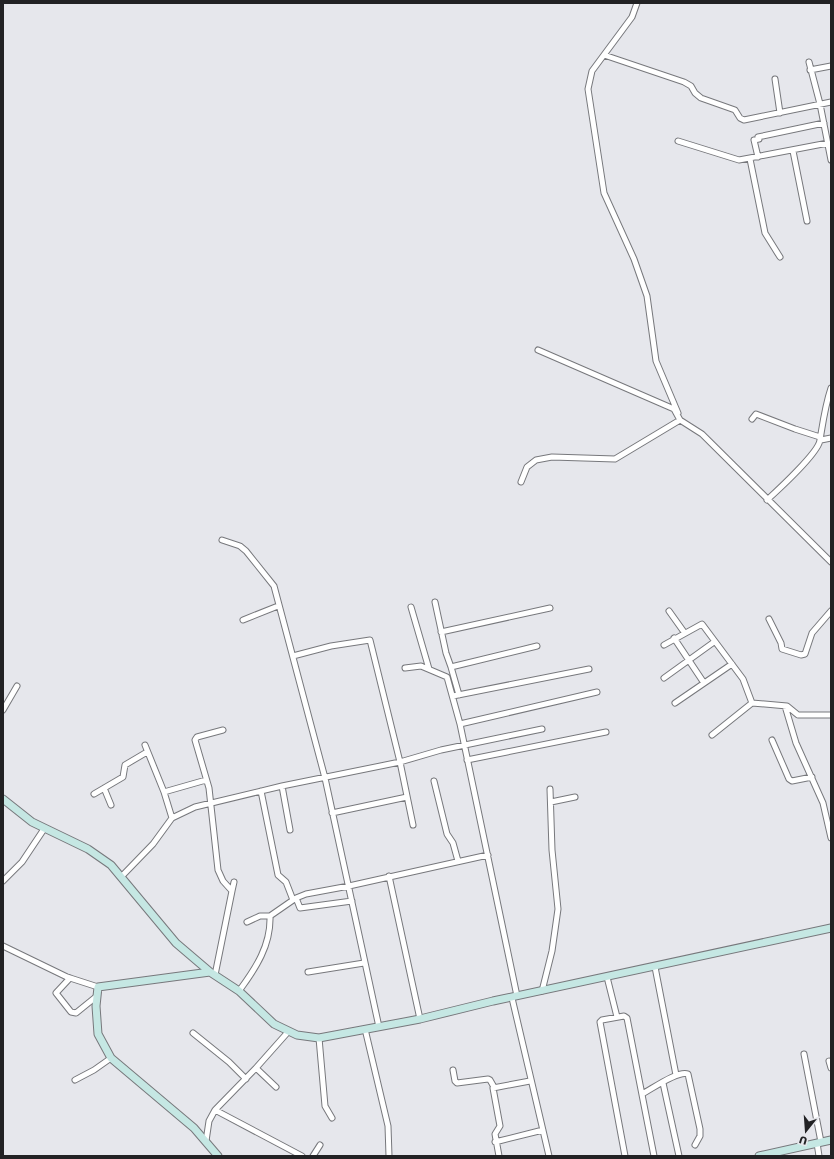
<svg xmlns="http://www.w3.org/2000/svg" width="834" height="1159" font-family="'Work Sans',sans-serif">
  <rect width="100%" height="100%" fill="#e6e7ec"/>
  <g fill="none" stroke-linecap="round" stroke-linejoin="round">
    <g stroke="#77787c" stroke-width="7">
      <path id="street" d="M637 3 632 17 592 71 588 89 604 193 634 259 647 296 656 361 678 413
        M604 55 684 82 691 86 695 93 701 98 735 110 740 118 744 120 831 102
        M809 62 820 104 831 160
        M810 70 831 66
        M775 79 780 113
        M678 141 739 160 828 143
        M793 151 807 221
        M758 157 754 140 759 139 758 137 824 123
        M750 159 765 233 780 257
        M538 350 674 409 680 420 702 434 831 562
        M752 419 756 414 795 429 820 437
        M821 440 831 438
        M521 482 527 467 536 460 552 457 615 459 680 420
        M767 500C778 490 819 452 820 440 823 422 825 406 831 388
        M222 540 240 546 246 551 274 586 325 778 379 1027
        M435 602 446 653 451 667
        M411 607 429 669
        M669 611 684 632
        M769 619 781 643 782 649 801 655 805 654 812 633 831 611
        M243 620 278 606
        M441 632 550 608
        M674 638 704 683
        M664 645 702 624 743 679 752 703 787 706 798 715H831
        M293 656 331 646 370 640 400 762 413 825
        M405 668 421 666 447 677 460 724 517 996
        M664 678 714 642
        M459 695 451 667 537 646
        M453 696 589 669
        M675 703 732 664
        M785 706 796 743 823 803 831 838
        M3 710 17 686
        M460 724 597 692
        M712 735 752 703
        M772 740 789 779 792 781 812 777
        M145 745 164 792 172 818
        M467 760 606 732
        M434 781 447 834 453 843 458 861
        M282 786 290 830
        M104 788 111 805
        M261 791 278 875 286 882 293 900
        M164 792 206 780
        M94 794 123 777 125 765 147 752
        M551 802 575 797
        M332 813 407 797
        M122 876 153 844 172 818 195 807 282 786 400 762 441 750 542 729
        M389 876 420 1019
        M3 881 22 862 44 829
        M232 891 234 882
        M296 898 300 908 352 901
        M247 922 260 916H270L296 898 306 894 349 886 488 855
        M3 946 67 977 98 987
        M655 967 676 1075
        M308 972 364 963
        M215 975 232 891 223 881 218 870 209 788 195 740 197 737 223 730
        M607 977 617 1017
        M70 978 56 993 71 1012 76 1013 97 996
        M239 991C256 968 271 945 270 916
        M542 991 552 951 558 909 552 850 550 789
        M512 998 549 1156
        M365 1029 388 1126 389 1156
        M193 1033 229 1062 246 1079
        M319 1038 325 1106 332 1118
        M804 1054 821 1142
        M829 1061 831 1068
        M453 1070 455 1081 457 1083 488 1079 490 1080 494 1087
        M75 1080 94 1070 111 1058
        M663 1083 679 1156
        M276 1087 256 1068 288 1032
        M642 1094C652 1089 678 1070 688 1074L700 1129V1136L695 1145
        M215 1110 256 1068
        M206 1141 209 1121 215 1110 302 1156
        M495 1142 543 1130
        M817 1143 819 1156
        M313 1156 320 1145
        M499 1156 495 1134 500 1126 493 1088 530 1081
        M625 1156 600 1022 602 1020 624 1016 627 1018 654 1156"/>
    </g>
    <g stroke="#77787c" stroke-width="9">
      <path id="secondary" d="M3 799 32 822 88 849 111 865 176 943 210 972 239 991 274 1024 297 1035 319 1038 420 1019 493 1001 831 928
        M210 972 98 987 96 1006 98 1034 111 1058 194 1128 218 1156
        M759 1156 831 1140"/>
    </g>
    <use href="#street" stroke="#fff" stroke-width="5"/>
    <use href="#secondary" stroke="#c5e7e3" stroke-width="7"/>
  </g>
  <rect width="834" height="1159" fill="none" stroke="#222224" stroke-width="8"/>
  <g transform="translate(806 1131) rotate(197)" stroke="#e6e7ec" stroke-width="3" paint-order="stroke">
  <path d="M0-3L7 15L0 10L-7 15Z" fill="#222224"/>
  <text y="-6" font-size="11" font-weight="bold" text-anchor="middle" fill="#222224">U</text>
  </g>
</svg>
